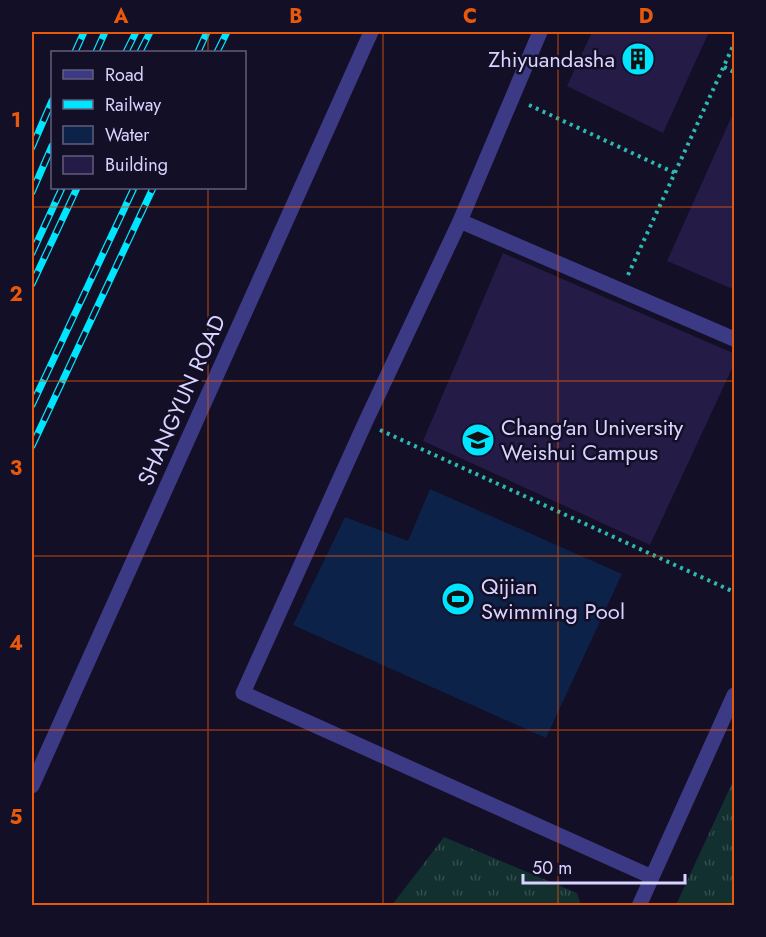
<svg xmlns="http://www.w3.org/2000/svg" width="766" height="937" font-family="Jost,sans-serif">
  <defs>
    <pattern id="grass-tufts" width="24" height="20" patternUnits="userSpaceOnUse" patternTransform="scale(1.5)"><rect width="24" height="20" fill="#12302f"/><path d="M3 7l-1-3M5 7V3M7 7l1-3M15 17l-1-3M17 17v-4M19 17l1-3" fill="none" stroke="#344d4e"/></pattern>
  </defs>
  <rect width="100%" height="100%" fill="#130f26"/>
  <path fill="url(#grass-tufts)" d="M734 779V905H676Z
    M444 837 577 893 581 905H392Z"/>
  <path fill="#0c2248" d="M430 489 622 574 546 738 293 625 345 517 408 541Z"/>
  <path fill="#241b47" d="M592 32H709L663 133 567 86Z
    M735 109V290L667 261Z
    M503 253 735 354V362L650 545 423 441Z"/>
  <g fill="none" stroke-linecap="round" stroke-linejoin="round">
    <path stroke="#2fb8b0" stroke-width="4" stroke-dasharray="3 4.5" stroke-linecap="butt" d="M724 67 734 72
      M529 105 675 173
      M628 275 734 44
      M380 430 734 592"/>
    <path stroke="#3d3a85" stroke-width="15" d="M460 221 540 32
      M652 877 243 693 365 423 460 221 734 339
      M639 906 734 695"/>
    <path stroke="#3d3a85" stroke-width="15" d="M32 786 371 32"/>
    <g stroke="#00e5ff" stroke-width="7">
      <path id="rail" d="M75 52 84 32
        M96 52 105 32
        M126 52 136 32
        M140 52 150 32
        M198 52 207 32
        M217 52 227 32
        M32 147 52 101
        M32 192 52 146
        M32 253 62 188
        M32 284 77 188
        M32 405 134 188
        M32 446 153 188"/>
    </g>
    <use href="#rail" stroke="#130f26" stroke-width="4.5" stroke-dasharray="14" stroke-linecap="butt"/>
  </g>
  <path fill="none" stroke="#e8590c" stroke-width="1.5" stroke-opacity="0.55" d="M208 32V52M383 32V906M558 32V906M208 188V906M32 207H734M32 381H734M32 556H734M32 730H734"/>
  <defs>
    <g id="building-disc" transform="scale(1.725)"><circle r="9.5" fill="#00e5ff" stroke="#130f26"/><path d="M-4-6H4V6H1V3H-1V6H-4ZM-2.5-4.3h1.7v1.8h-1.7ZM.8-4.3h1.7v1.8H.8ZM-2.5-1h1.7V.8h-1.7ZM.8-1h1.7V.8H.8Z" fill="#111"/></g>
    <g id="university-disc" transform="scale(1.725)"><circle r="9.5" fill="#00e5ff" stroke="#130f26"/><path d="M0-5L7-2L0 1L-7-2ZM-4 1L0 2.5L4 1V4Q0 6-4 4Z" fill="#111"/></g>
    <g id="stadium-disc" transform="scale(1.725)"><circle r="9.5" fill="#00e5ff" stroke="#130f26"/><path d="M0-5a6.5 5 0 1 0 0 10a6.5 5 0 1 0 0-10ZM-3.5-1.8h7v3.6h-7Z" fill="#111"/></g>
  </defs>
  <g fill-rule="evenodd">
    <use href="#building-disc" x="638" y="59"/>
    <use href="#university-disc" x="478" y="440"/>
    <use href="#stadium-disc" x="458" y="599"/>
  </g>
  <g text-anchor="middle" stroke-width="5" stroke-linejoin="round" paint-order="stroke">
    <g font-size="22" fill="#d9d4ff" stroke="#130f26" text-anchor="start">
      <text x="615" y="67" text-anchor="end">Zhiyuandasha</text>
      <text x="501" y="435">Chang'an University<tspan x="501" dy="25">Weishui Campus</tspan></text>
      <text x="481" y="594">Qijian<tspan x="481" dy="25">Swimming Pool</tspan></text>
    </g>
    <g font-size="22" fill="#d9d4ff" stroke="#130f26">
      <text transform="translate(181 400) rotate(-66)" y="8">SHANGYUN ROAD</text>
    </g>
  </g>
  <rect width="766" height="937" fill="none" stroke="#130f26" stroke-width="66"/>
  <rect x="51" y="51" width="195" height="138" fill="#130f26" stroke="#625e7d" stroke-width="1.5"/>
  <rect x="63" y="70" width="30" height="9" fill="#3d3a85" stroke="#625e7d" stroke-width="1.5"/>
  <text x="105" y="81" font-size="18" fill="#d9d4ff">Road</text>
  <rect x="63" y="100" width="30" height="9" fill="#00e5ff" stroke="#625e7d" stroke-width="1.5"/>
  <text x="105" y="111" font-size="18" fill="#d9d4ff">Railway</text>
  <rect x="63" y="126" width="30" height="18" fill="#0c2248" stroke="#625e7d" stroke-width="1.5"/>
  <text x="105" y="141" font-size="18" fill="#d9d4ff">Water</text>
  <rect x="63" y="156" width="30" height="18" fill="#241b47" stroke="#625e7d" stroke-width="1.5"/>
  <text x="105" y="171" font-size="18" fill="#d9d4ff">Building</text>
  <path d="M523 874v9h162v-9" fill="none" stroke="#d9d4ff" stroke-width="3"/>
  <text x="532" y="874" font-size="18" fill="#d9d4ff" stroke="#130f26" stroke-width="4.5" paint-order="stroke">50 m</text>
  <rect x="33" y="33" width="700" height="871" fill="none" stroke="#e8590c" stroke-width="2"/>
  <g font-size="20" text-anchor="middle" font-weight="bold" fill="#e8590c">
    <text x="121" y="23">A</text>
    <text x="296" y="23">B</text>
    <text x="470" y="23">C</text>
    <text x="646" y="23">D</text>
    <text x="16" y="127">1</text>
    <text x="16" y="301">2</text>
    <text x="16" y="475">3</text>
    <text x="16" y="650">4</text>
    <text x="16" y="824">5</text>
  </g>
</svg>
